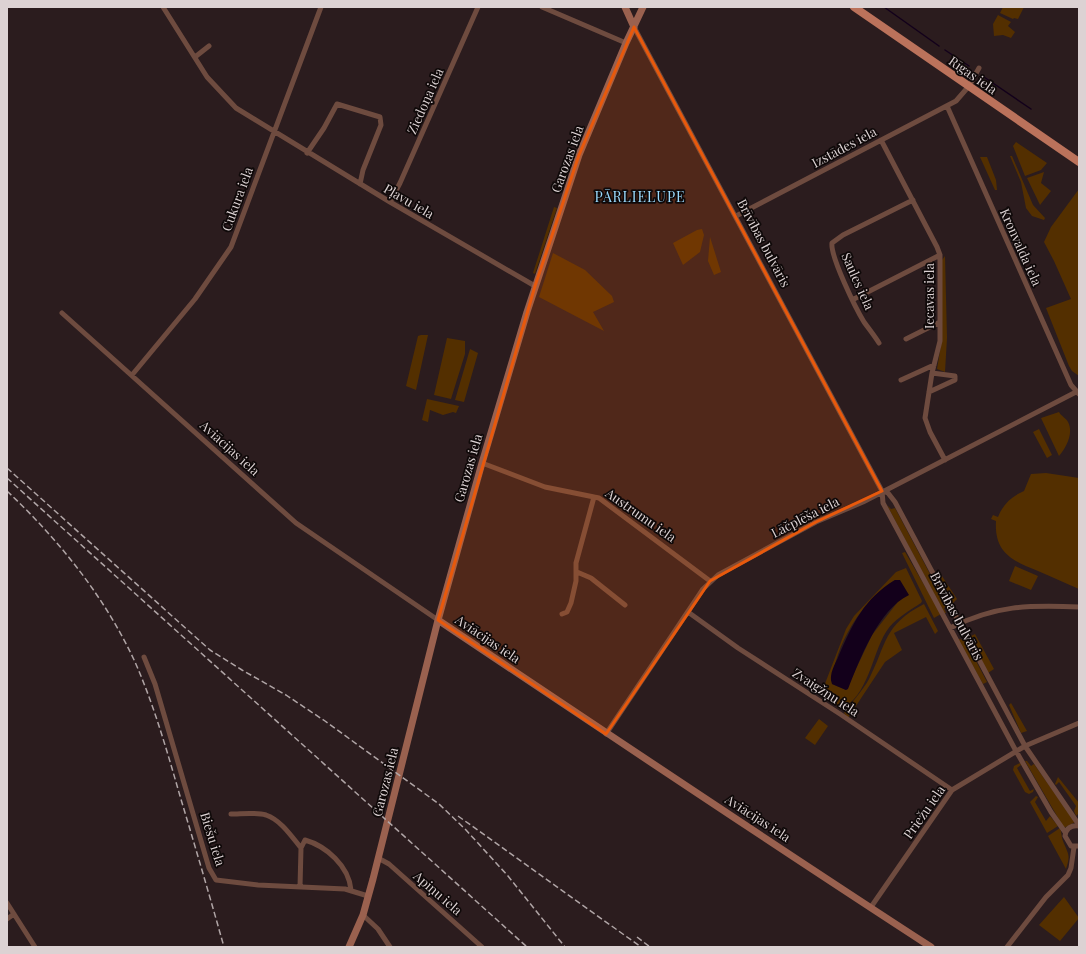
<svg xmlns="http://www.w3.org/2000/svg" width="1086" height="954" font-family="'Playfair Display',serif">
  <rect width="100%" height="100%" fill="#2b1c1e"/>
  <path fill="#532f00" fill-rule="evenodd" d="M1003 7H1024L1018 19 1014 18 1013 19 1000 13Z
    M998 15 1011 22 1008 26 1015 32 1011 38 1003 35 994 36 993 24Z
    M1016 142 1047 163 1041 170 1025 176 1013 146Z
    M1010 156H1012L1033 205 1045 218 1044 220 1032 216 1026 208 1021 182Z
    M980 157H987L996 180 997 190H995Z
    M1044 172 1041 183 1051 191 1040 205 1027 178Z
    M1079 189V376L1072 371 1069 366 1046 308 1071 299 1054 261 1044 242 1051 227Z
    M554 207 557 208 535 274 533 273Z
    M702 229 704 235 700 252 683 265 673 243 697 230Z
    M710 237 721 272 714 275 708 261Z
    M553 253 585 270 612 296 614 302 593 312 604 331 539 297Z
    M945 256 947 338 945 372 937 369 942 339V260Z
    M421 335H428L416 390 406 386 418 336Z
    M447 338 465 341V354L451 399 434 395Z
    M470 349 478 353 464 402 455 400Z
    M427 399 459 406 456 413 453 412 443 415 430 410 428 422 422 420Z
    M1059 412C1061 416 1066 418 1068 422 1074 433 1066 448 1059 456L1041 418Z
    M1039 429 1052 455 1047 458 1033 432Z
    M1046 473 1079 478V589C1065 583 1052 577 1038 571 1013 561 994 553 996 521L991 519 993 515 998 517C1003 504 1012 496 1024 491L1031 474Z
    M887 505 891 509 895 508 947 606 944 608 946 613H944Z
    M905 552 941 614 934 618 902 553Z
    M1015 566 1038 576 1031 590 1009 581Z
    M906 568 922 601 921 603C909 611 894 619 886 632 872 654 868 698 840 709L837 707 836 703 821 694 846 629 854 616 896 572ZM895 580 900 599 872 635 846 690 832 684C834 646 862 600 895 580Z
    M940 573 957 599 951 605 937 576Z
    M924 604 938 631 935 634 926 617 894 633 902 650 885 662 848 718 844 713C852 701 862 692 869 679 887 644 883 625 924 604Z
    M975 634 994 669 988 673 969 637Z
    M958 639 965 640 987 682 983 684Z
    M1011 703 1027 731 1021 733 1009 705Z
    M819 719 828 726 815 745 805 738Z
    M1025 761H1027L1031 766 1034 764 1075 822 1064 828Z
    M1020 763 1021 765 1017 768 1030 791 1034 789 1033 792 1029 794 1025 792 1013 770 1014 766Z
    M1058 777 1079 803V813L1076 816 1074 811 1076 806 1059 782 1056 785 1055 784Z
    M1036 796 1038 797 1035 802 1046 821 1050 816 1058 826 1047 833 1030 802Z
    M1060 828C1062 833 1061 836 1063 841 1068 854 1071 854 1066 869L1048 836Z
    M1064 897 1079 918 1060 941 1039 925Z"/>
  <path fill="#13001b" d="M895 580H900L909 595C878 610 860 659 848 689L846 690 832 684C828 674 836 663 839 655 853 623 864 599 895 580Z"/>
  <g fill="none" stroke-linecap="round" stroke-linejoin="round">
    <path stroke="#13001b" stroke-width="1.5" d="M884 7 939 46
      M945 50 969 66
      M984 77 1031 109"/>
    <path stroke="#6e4b3f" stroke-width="5" d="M163 7 207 77 236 108 390 202 535 286
      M542 7 626 43
      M634 27 882 491 888 493 895 502 1025 746 1079 825
      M195 57 209 46
      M947 106 1071 385 1079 394
      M881 140 937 247 940 255V341L932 373 925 418 930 432 945 460
      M307 153 324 128 337 104 380 117 381 125 363 170 360 184
      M390 202 400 183 478 7
      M736 216 956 101 969 86 979 68
      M854 299 940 255
      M62 313 296 523 438 620
      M906 339 940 322
      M879 343C874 335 869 329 864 322 856 309 830 256 832 243L843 235 913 200
      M132 375 195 299 231 247 321 7
      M901 380 934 365
      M929 392 955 380V376L932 373
      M482 463 545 487 599 498 710 581
      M882 491 883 503 1016 751 1051 812 1065 832
      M577 572 591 578 625 605
      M688 612 738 648 840 714 952 790
      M562 614 567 612 571 603 576 581V563L594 497
      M950 628C996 605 1028 605 1079 607
      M144 657 155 684 209 868 216 880 258 885 345 889 368 896
      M606 734 703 589 718 575 816 522 863 502 1076 392
      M231 814C241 814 256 812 266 815 281 820 292 837 301 848L300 887
      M1079 826C1071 825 1066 828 1065 836L1071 846H1079
      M301 848 305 840C326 846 349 866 351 890
      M378 858 389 864 482 947
      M7 903 35 947
      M871 907 952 790 1025 746 1079 723
      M363 915 378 929 390 947
      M7 919 14 914
      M1007 947 1046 897 1068 875 1071 868 1074 847"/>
    <path stroke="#9a614f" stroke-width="7" d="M625 7 634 27
      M438 620C602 730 766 840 931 947
      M349 947 363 915 373 879 438 620 482 463 527 312 579 155 626 43 643 7"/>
    <path stroke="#bb725b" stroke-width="8" d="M854 7 1079 162"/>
    <path stroke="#b0a5a6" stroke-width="1.5" stroke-dasharray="6 3" stroke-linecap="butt" d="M7 468 210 650 242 670 286 695 325 721 439 804 466 830 508 876 565 947
      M7 478 527 947
      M7 491C59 540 105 597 135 662 154 705 167 751 180 796 195 846 210 897 224 947
      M458 816 641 947
      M637 937 650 947"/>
  </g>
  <path fill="#e8590c" fill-opacity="0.2" stroke="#e8590c" stroke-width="3" stroke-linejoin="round" d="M634 27 882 491 816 522 710 581 606 734 438 620 535 286 579 155Z"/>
  <g text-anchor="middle" stroke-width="3.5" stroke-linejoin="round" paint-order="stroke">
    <g font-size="13" fill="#dcd2d3" stroke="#0f0909">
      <text transform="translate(973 75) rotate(35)" y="5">Rīgas iela</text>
      <text transform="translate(425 101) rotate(-66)" y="5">Ziedoņa iela</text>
      <text transform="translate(844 147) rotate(-28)" y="5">Izstādes iela</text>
      <text transform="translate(567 159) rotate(-70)" y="5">Garozas iela</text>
      <text transform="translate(237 199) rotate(-70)" y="5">Cukura iela</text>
      <text transform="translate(409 201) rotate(30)" y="5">Pļavu iela</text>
      <text transform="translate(764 243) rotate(62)" y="5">Brīvības bulvāris</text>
      <text transform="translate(1021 247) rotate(66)" y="5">Kronvalda iela</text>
      <text transform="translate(858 281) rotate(66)" y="5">Saules iela</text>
      <text transform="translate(929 296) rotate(-90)" y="5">Iecavas iela</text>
      <text transform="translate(230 448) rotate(42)" y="5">Aviācijas iela</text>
      <text transform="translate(468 468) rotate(-74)" y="5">Garozas iela</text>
      <text transform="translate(641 515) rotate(35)" y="5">Austrumu iela</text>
      <text transform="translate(805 517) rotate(-27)" y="5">Lāčplēša iela</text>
      <text transform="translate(957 616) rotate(62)" y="5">Brīvības bulvāris</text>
      <text transform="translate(488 639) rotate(34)" y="5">Aviācijas iela</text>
      <text transform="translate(826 692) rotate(33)" y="5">Zvaigžņu iela</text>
      <text transform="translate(385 782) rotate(-76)" y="5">Garozas iela</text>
      <text transform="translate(924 812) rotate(-55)" y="5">Priežu iela</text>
      <text transform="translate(758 818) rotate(33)" y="5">Aviācijas iela</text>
      <text transform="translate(213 839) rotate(73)" y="5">Biešu iela</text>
      <text transform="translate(438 893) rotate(41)" y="5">Apiņu iela</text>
    </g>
    <g font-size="14" letter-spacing="1" fill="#9bdafd" stroke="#0f0909">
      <text x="640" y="202">PĀRLIELUPE</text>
    </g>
  </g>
  <rect width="1086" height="954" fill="none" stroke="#dcd2d3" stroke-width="16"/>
</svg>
